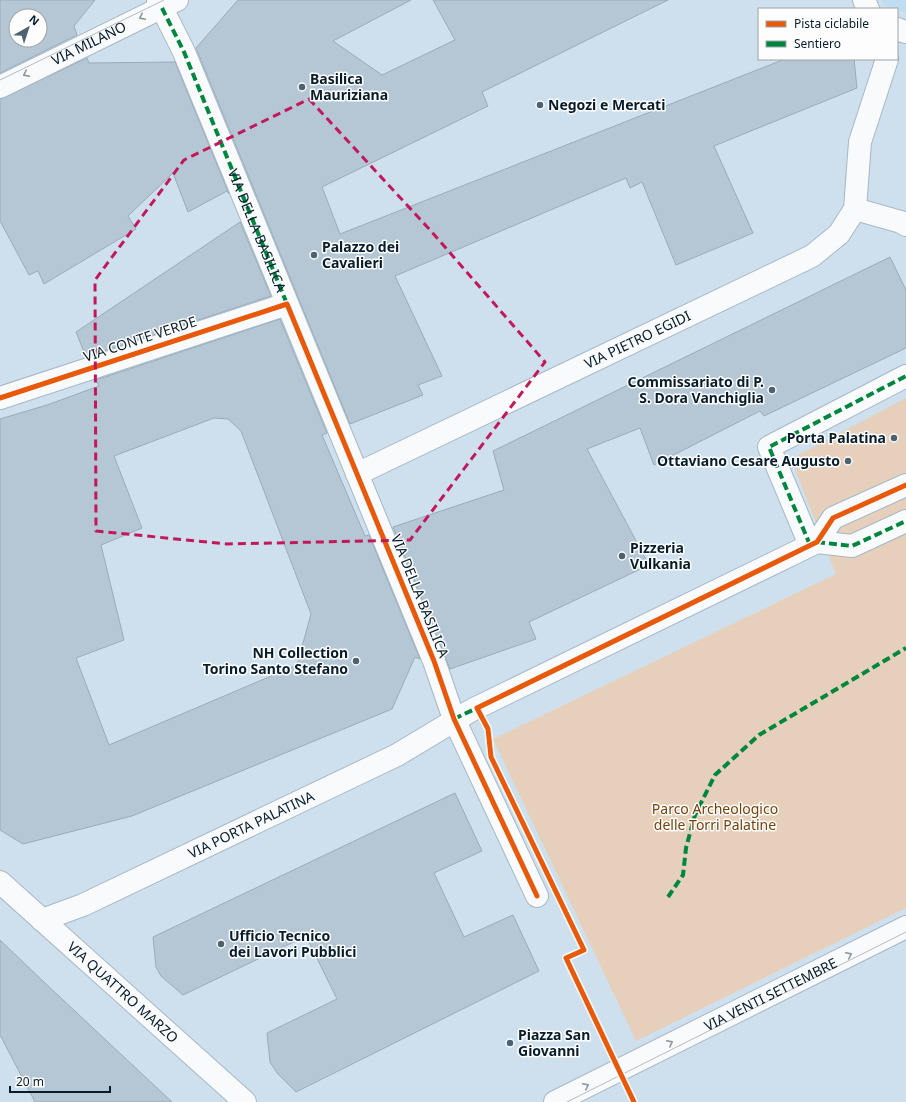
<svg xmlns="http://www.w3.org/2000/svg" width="906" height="1102" font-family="'Noto Sans',sans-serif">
  <rect width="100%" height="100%" fill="#cee0ed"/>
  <path fill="#c1ddf2" d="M881 0H906V13L884 5Z"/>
  <path fill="#e6d0bc" d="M906 398V908L636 1041 493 739 836 574 791 459Z"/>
  <path fill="#b5c7d4" stroke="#99abb9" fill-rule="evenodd" d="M0 0H95L74 26 77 35 0 73ZM16 16H40V40H16Z
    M238 0H411L333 41 382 75 455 40 433 0H668L482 92 488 106 322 187 340 234 785 59H854L857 88 714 146 753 233 676 265 642 182 630 188 626 178 395 276 442 376 418 385 423 395 350 424 196 48Z
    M87 58 89 63 175 62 229 194 227 191 188 212 173 173 128 216 136 229 44 284 38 271 29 275 0 221V99Z
    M240 222 271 296 86 357 76 332Z
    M890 257 906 290V348L764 416 760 411 654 465 640 428 587 449 649 565 529 622 536 639 450 669 393 527 504 490 493 451Z
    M280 319 327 433 322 435 365 536 369 535 420 659 415 657 392 709 132 816 23 844 0 830V419L47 405 99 386 96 380ZM214 418 228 419 241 431 311 614 297 665 109 745 76 658 124 640 101 545 142 528 114 456Z
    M455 793 482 851 434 873 464 937 513 915 539 971 296 1092 277 1073 270 1062 267 1033 337 999 306 936 183 995 161 976 156 967 153 937Z
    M0 940 45 983 172 1102H35L0 1035Z"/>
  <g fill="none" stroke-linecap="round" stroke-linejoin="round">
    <g stroke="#a6b8c5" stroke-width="24">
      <g id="street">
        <path d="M158 0 184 52 434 661 454 719 537 896"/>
        <path d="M855 209 901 222 906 225"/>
        <path d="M0 398 287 304"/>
        <path id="s1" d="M357 474 812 256 839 234 855 209 860 142 887 59"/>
        <path d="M817 542 852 546 906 521"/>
        <path d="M810 545 769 447 906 376"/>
        <path id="s2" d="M0 882 245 1102"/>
        <path id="s3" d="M42 920 83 905 397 755 472 710 817 542 833 518 906 485"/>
      </g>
    </g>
    <g stroke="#a6b8c5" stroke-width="24">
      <g id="secondary">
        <path d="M864 0 868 9"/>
        <path d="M897 29 906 32"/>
        <path id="s4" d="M0 87 177 0"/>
        <path id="s5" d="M555 1102 906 927"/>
      </g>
    </g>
    <use href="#street" stroke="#f8fafc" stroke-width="22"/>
    <use href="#secondary" stroke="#f8fafc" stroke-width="22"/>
    <path stroke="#b5bbbf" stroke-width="1" d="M0 80 164 0
      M567 1102 906 932"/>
    <g stroke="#00873e" stroke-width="4" stroke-dasharray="8 4" stroke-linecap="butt">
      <path id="s6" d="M162 8 184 52 287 304"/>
      <path d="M817 542 852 546 906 521"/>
      <path d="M810 545 769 447 906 376"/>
      <path d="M454 719 479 707"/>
      <path d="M668 897 683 875 686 848 695 815 715 775 759 735 906 648"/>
    </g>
    <g stroke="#fdfdfd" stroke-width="8">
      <path id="cycleway" d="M0 398 287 304 434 661 454 719 537 896
        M634 1102 566 958 584 950 491 757 488 729 477 708 817 542 833 518 906 485"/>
    </g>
    <use href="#cycleway" stroke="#e8590c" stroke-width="5"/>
  </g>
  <defs><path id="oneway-chevron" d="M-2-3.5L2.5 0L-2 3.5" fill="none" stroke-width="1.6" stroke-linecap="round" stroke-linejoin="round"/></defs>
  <g stroke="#8c979e">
    <use href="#oneway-chevron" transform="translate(142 17) rotate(154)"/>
    <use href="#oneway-chevron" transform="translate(26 74) rotate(154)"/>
    <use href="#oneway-chevron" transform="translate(849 955) rotate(-26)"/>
    <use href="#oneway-chevron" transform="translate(670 1043) rotate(-27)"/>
    <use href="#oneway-chevron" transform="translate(586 1086) rotate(-27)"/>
  </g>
  <path fill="none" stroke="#c2185b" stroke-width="3" stroke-dasharray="8 5" stroke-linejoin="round" d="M309 99 431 231 545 362 410 540 227 544 96 531 95 280 184 160Z"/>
  <g fill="#4d6170" stroke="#fdfdfd" stroke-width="1.5">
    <circle cx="302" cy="87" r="4"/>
    <circle cx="540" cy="105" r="4"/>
    <circle cx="314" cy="255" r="4"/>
    <circle cx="772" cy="390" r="4"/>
    <circle cx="894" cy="438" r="4"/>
    <circle cx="848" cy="461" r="4"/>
    <circle cx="622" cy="556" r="4"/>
    <circle cx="356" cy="661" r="4"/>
    <circle cx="221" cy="944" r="4"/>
    <circle cx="510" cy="1043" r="4"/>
  </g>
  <g text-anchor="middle" stroke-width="3" stroke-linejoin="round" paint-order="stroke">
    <g font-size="14" fill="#081d2c" stroke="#fdfdfd">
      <text dy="5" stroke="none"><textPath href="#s4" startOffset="99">VIA MILANO</textPath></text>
      <text dy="5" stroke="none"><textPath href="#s6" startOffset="242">VIA DELLA BASILICA</textPath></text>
      <text transform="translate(140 339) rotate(-18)" y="5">VIA CONTE VERDE</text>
      <text dy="5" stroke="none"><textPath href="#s1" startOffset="311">VIA PIETRO EGIDI</textPath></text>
      <text transform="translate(420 596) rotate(68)" y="5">VIA DELLA BASILICA</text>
      <text dy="5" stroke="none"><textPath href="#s3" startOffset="230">VIA PORTA PALATINA</textPath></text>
      <text dy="5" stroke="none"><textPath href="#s2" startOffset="165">VIA QUATTRO MARZO</textPath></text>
      <text dy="5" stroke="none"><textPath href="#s5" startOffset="241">VIA VENTI SETTEMBRE</textPath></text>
    </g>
    <g font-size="14" font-weight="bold" fill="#081d2c" stroke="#fdfdfd" text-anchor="start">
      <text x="310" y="84">Basilica<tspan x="310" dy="16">Mauriziana</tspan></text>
      <text x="548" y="110">Negozi e Mercati</text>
      <text x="322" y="252">Palazzo dei<tspan x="322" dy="16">Cavalieri</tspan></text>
      <text x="764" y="387" text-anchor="end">Commissariato di P.<tspan x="764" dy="16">S. Dora Vanchiglia</tspan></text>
      <text x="886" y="443" text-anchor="end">Porta Palatina</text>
      <text x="840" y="466" text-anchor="end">Ottaviano Cesare Augusto</text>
      <text x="630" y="553">Pizzeria<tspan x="630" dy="16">Vulkania</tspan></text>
      <text x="348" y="658" text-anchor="end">NH Collection<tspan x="348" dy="16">Torino Santo Stefano</tspan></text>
      <text x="229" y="941">Ufficio Tecnico<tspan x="229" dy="16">dei Lavori Pubblici</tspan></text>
      <text x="518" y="1040">Piazza San<tspan x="518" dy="16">Giovanni</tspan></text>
    </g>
    <g font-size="14" fill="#764207" stroke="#fdfdfd">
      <text x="715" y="814">Parco Archeologico<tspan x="715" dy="16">delle Torri Palatine</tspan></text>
    </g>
  </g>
  <rect x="758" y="8" width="140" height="52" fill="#fdfdfd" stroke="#9ba3a9"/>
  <rect x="766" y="21" width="20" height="6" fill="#e8590c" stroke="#9ba3a9"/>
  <text x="794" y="28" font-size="12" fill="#081d2c">Pista ciclabile</text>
  <rect x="766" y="41" width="20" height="6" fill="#00873e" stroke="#9ba3a9"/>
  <text x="794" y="48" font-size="12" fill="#081d2c">Sentiero</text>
  <g transform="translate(28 28) rotate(39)"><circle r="19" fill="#fdfdfd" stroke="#9ba3a9"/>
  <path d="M0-3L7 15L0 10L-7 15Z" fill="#4d6170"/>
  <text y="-6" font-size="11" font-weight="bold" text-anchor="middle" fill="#081d2c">N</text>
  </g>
  <path d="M10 1086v6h100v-6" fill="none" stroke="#081d2c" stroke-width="2"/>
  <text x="16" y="1086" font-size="12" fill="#081d2c" stroke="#fdfdfd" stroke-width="3" paint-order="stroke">20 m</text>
</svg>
